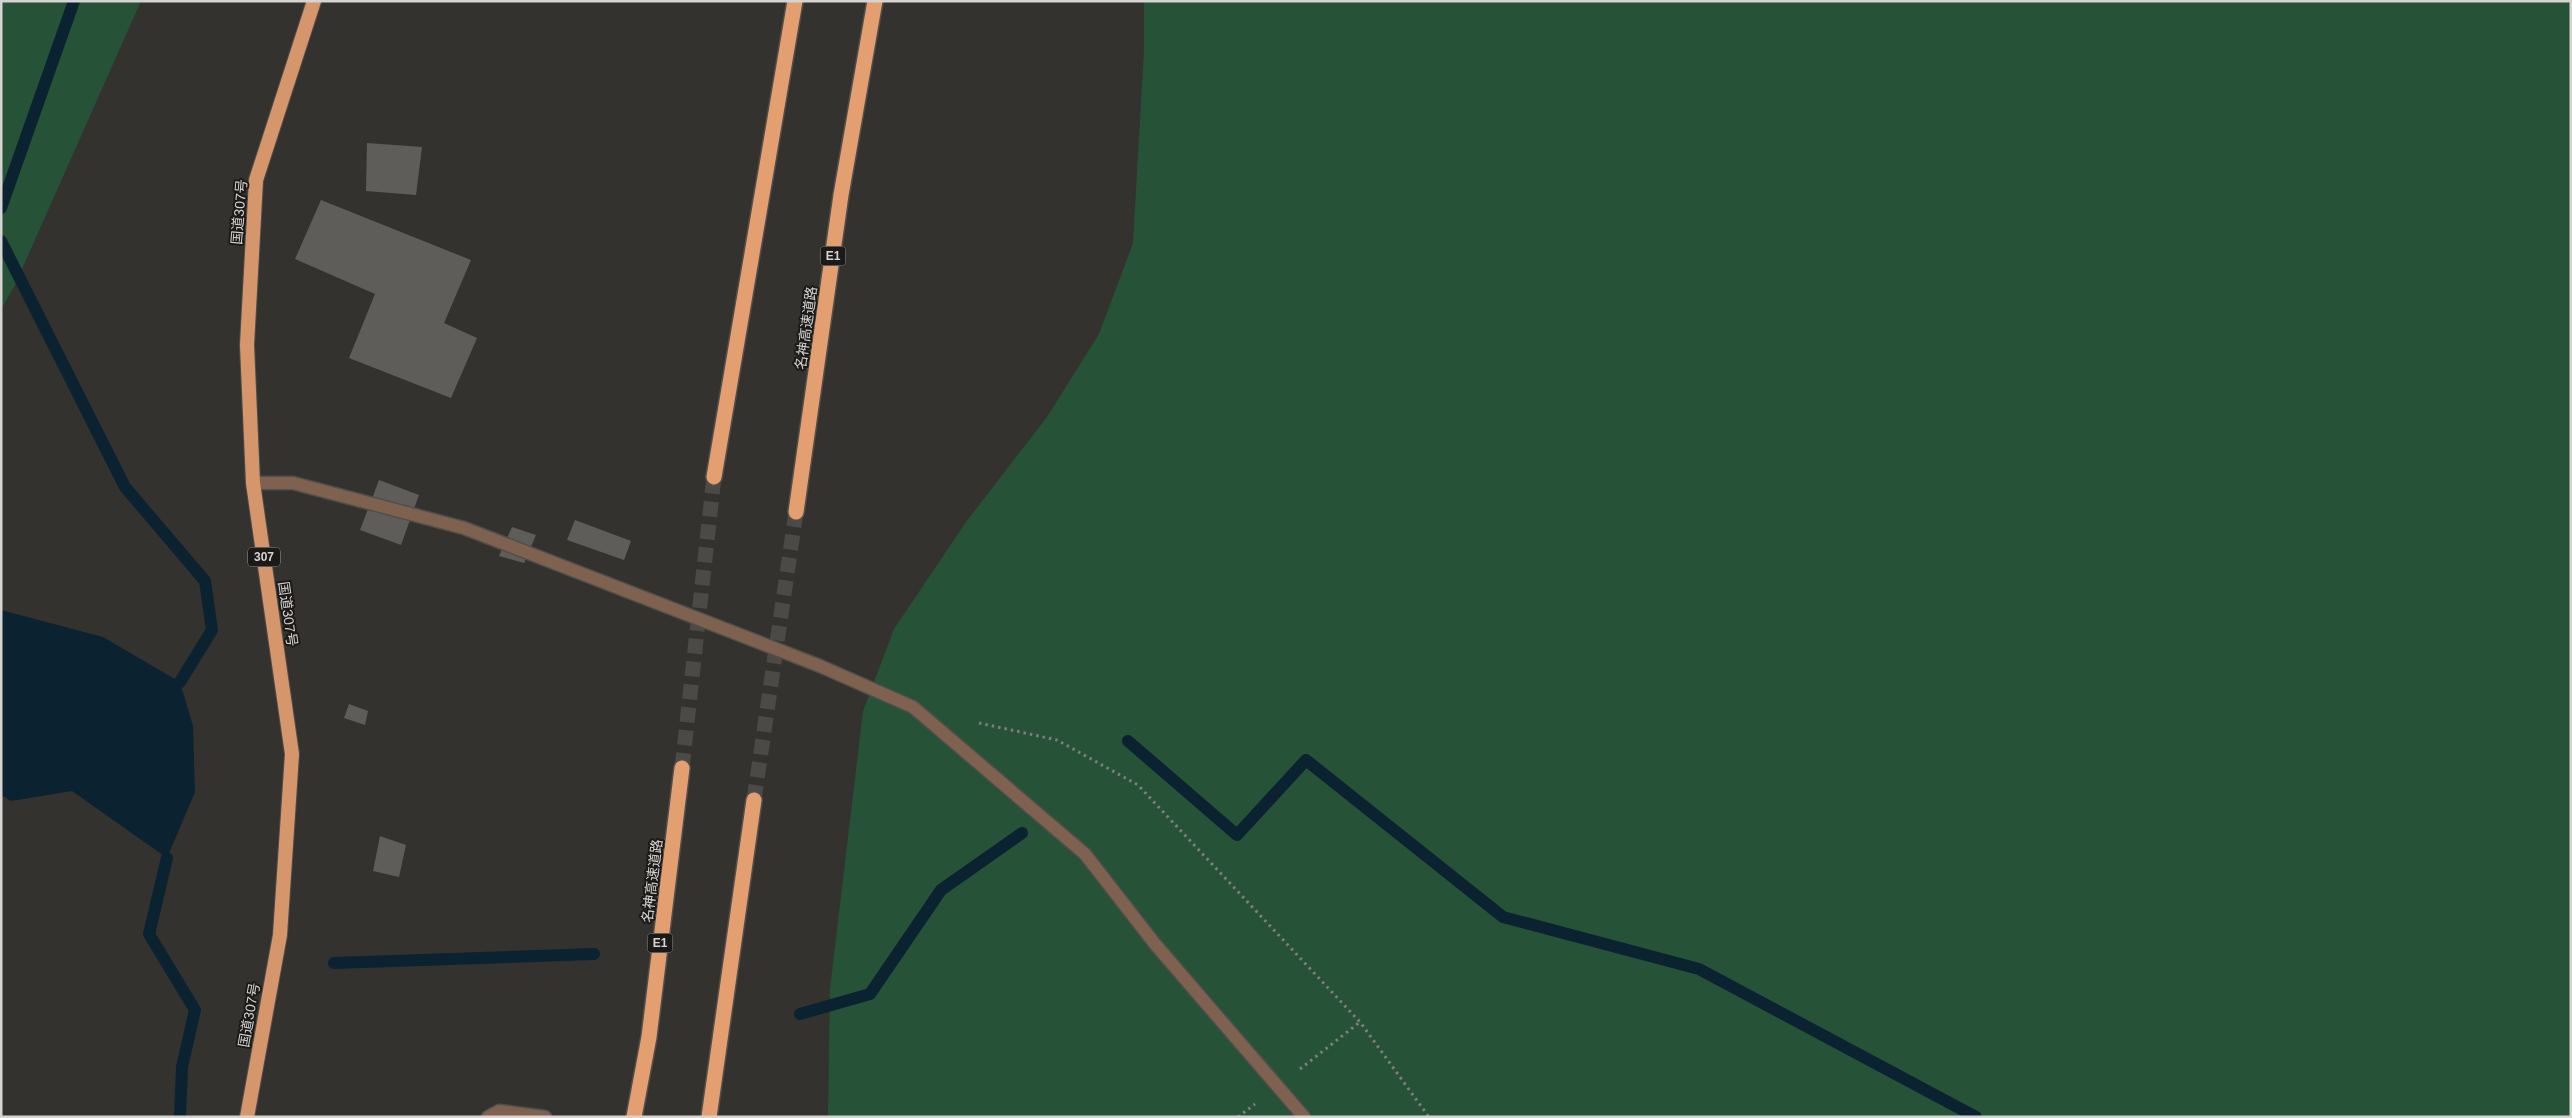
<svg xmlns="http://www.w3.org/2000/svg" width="2572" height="1118" font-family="Arial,'Noto Sans JP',sans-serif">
  <rect width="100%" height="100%" fill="#34322f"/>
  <path fill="#265238" d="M1 1H141L14 287 1 309Z
    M1144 1H2571V1117H828L830 989 863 711 894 629 966 522 1047 417 1099 334 1133 243 1144 50Z"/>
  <path fill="#0b2231" d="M1 610 103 637 180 682 193 726 195 792 167 858 72 791 11 801 1 795Z"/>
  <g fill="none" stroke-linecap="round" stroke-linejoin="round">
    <path stroke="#0b2231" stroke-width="12" d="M1 208 74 1
      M1 241 125 487 205 581 212 630 180 682
      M1128 741 1237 835 1306 760 1503 917 1699 969 1976 1117
      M167 858 149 934 195 1010 182 1067 180 1117
      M334 963 594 954
      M800 1014 870 994 941 890 1022 833"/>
  </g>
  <path fill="#5f5d59" d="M367 143 422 147 416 195 366 191Z
    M321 200 471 260 444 323 477 338 451 398 349 358 375 294 295 259Z
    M379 480 419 495 401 545 360 530Z
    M575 520 631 541 624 560 567 540Z
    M512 527 536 535 524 563 499 556Z
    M349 704 368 711 365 725 344 718Z
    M380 836 406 845 399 877 373 871Z"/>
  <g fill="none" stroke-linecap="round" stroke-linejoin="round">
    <path stroke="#4c4a47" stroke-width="15" stroke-dasharray="15 8" stroke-linecap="butt" d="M682 768 714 477
      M754 800 796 512"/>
    <g stroke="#514f4c" stroke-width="15">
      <path id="service" d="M253 483H293L464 528 820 666 913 707 1085 854 1155 944 1304 1117"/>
    </g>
    <g stroke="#514f4c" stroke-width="15">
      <path id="minor" d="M488 1117 499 1111 545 1117"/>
    </g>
    <g stroke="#514f4c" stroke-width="16">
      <path id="trunk" d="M247 1117 280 935 292 754 253 483 247 345 256 180 314 1"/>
    </g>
    <g stroke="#514f4c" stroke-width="18">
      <path id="motorway" d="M714 477 795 1
        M796 512 841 195 875 1
        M634 1117 649 1037 682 768
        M709 1117 754 800"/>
    </g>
    <path stroke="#7f7e7b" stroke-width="3" stroke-dasharray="2.5 4" stroke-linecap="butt" d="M979 723 1057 740 1138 785 1360 1022 1429 1117
      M1300 1069 1360 1022
      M1238 1117 1255 1104"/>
    <use href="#service" stroke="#7e614f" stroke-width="12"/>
    <use href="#minor" stroke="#7e614f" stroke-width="12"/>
    <use href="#trunk" stroke="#d6966c" stroke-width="14"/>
    <use href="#motorway" stroke="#e49f71" stroke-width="15"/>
  </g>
  <g text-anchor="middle" stroke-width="4" stroke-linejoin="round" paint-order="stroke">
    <g fill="#1b1a19" stroke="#9d9c9a" stroke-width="1">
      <rect x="820.5" y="246.5" width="25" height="19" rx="4"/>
      <rect x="248" y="547.5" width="32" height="19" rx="4"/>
      <rect x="647.5" y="933.5" width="25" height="19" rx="4"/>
    </g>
    <g font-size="12" font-weight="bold" fill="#d5d4d2">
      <text x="833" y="260">E1</text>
      <text x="264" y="561">307</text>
      <text x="660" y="947">E1</text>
    </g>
    <g font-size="14" fill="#d5d4d2" stroke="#1b1a19">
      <text transform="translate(239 212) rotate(-85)" y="5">国道307号</text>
      <text transform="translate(806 328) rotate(-82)" y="5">名神高速道路</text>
      <text transform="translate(288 614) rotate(82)" y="5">国道307号</text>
      <text transform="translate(652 881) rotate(-83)" y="5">名神高速道路</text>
      <text transform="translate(249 1015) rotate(-80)" y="5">国道307号</text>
    </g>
  </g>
  <rect width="2572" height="1118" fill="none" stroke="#d5d4d2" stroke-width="5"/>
</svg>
